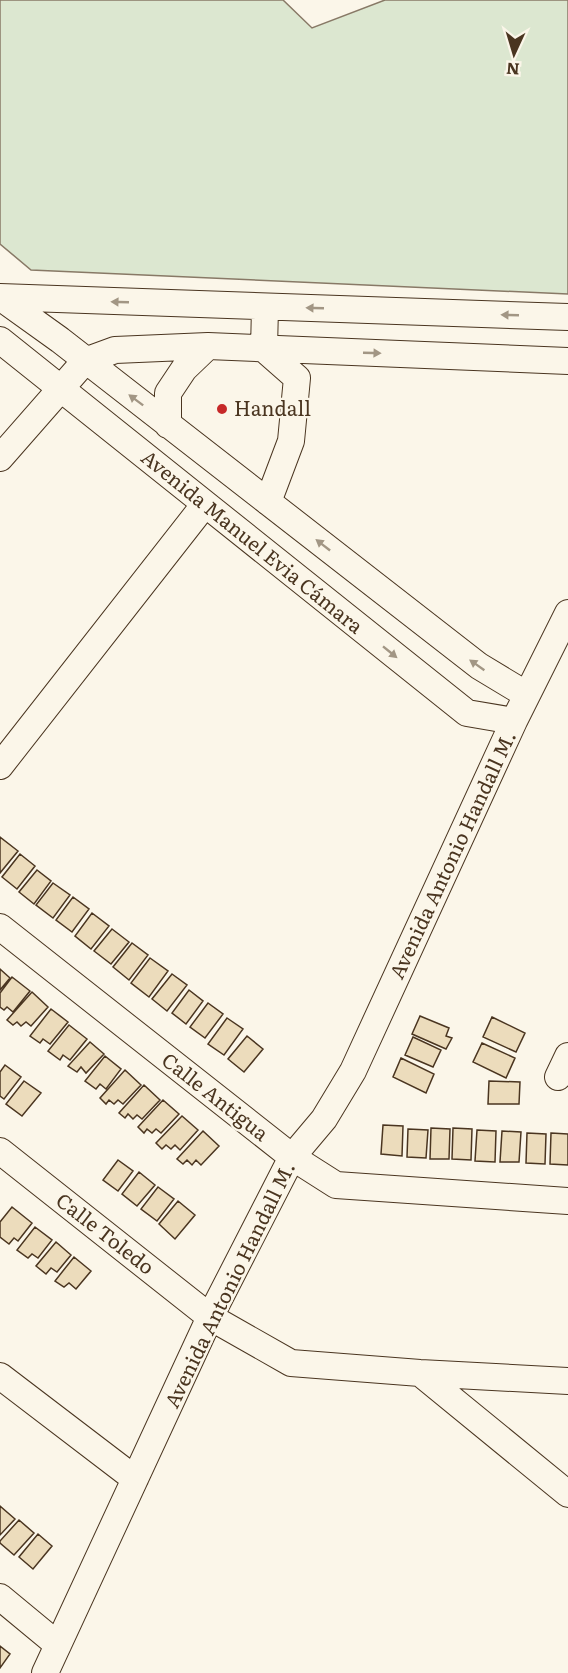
<svg xmlns="http://www.w3.org/2000/svg" width="568" height="1673" font-family="Literata,serif">
  <rect width="100%" height="100%" fill="#fbf6e9"/>
  <path fill="#dce7d0" stroke="#887966" stroke-width="1.5" d="M0 0H283L312 28 385 0H568V294L31 270 0 244Z"/>
  <path fill="#ecdcbc" stroke="#4a3520" stroke-width="1.5" d="M0 837 18 851 0 873Z
    M20 854 35 866 17 889 2 877Z
    M37 870 51 881 34 904 19 892Z
    M53 883 70 895 53 918 36 905Z
    M73 897 89 909 72 932 56 920Z
    M92 913 109 926 91 949 75 936Z
    M112 929 129 942 111 964 94 951Z
    M132 943 148 955 129 980 113 967Z
    M150 958 168 971 149 997 131 983Z
    M0 969 10 978 0 990Z
    M172 974 187 985 167 1011 152 999Z
    M12 977 30 991 13 1012 7 1007 4 1010 0 1007V993Z
    M189 990 203 1001 186 1024 172 1013Z
    M32 992 48 1007 31 1026 26 1022 21 1026 17 1022 13 1025 7 1020Z
    M208 1003 223 1014 205 1038 190 1027Z
    M51 1009 68 1022 50 1044 43 1039 40 1043 30 1036Z
    M420 1016 449 1028 446 1036 452 1038 446 1049 412 1034Z
    M492 1017 525 1033 516 1052 483 1037Z
    M227 1018 243 1029 224 1055 208 1044Z
    M69 1025 87 1039 70 1060 63 1055 60 1060 48 1051Z
    M247 1036 263 1049 244 1072 228 1059Z
    M413 1037 441 1050 433 1067 405 1055Z
    M90 1042 104 1054 86 1073 81 1067 77 1072 68 1066Z
    M482 1043 515 1058 506 1078 473 1062Z
    M105 1056 121 1069 106 1089 100 1084 96 1089 85 1081Z
    M401 1058 434 1074 426 1093 393 1077Z
    M5 1065 21 1077 4 1099 0 1096V1072Z
    M125 1070 141 1085 123 1104 118 1100 114 1104 109 1100 106 1104 100 1098Z
    M24 1081 41 1093 22 1116 6 1104Z
    M489 1081 520 1082 519 1104H488Z
    M144 1085 160 1100 142 1119 137 1115 133 1119 128 1114 125 1118 119 1113Z
    M163 1100 179 1114 161 1133 156 1129 152 1133 147 1129 144 1133 138 1127Z
    M182 1116 198 1130 180 1150 175 1145 171 1149 166 1145 162 1149 156 1143Z
    M383 1125 403 1126 402 1156 381 1154Z
    M431 1128 450 1129 449 1159H430Z
    M453 1128 472 1129 471 1160 452 1159Z
    M408 1129 428 1130 426 1158 407 1157Z
    M477 1130 496 1131 495 1162 475 1161Z
    M203 1131 219 1146 201 1165 196 1160 192 1165 187 1160 183 1164 177 1159Z
    M502 1131 521 1132 519 1162H500Z
    M527 1133 546 1134 545 1164 526 1163Z
    M551 1133 568 1134V1165L550 1164Z
    M118 1160 133 1171 118 1191 103 1180Z
    M139 1172 155 1185 137 1206 122 1194Z
    M158 1187 174 1199 157 1221 141 1209Z
    M178 1201 195 1215 175 1239 159 1224Z
    M12 1207 32 1223 18 1241 14 1238 9 1244 0 1237V1222Z
    M35 1227 52 1240 38 1258 32 1254 28 1258 17 1250Z
    M56 1242 71 1255 57 1272 51 1268 46 1274 36 1266Z
    M74 1257 91 1271 76 1289 69 1283 64 1287 55 1281Z
    M0 1506 15 1519 0 1535Z
    M19 1520 34 1533 14 1555 0 1543V1541Z
    M38 1534 52 1546 33 1569 19 1557Z
    M0 1646 10 1654 0 1668Z"/>
  <g fill="none" stroke-linecap="round" stroke-linejoin="round">
    <g stroke="#4a3520" stroke-width="28">
      <path id="minor" d="M0 297 60 340 479 666 527 695
        M0 297 568 317
        M265 307 264 349 297 378 291 441 268 502
        M0 340 467 713 514 721
        M168 425V393L184 369 208 346
        M0 458 85 361 115 350 208 346 568 361
        M0 766 205 504
        M0 927 292 1157 336 1185 568 1201
        M558 1077 568 1056
        M0 1151 210 1317 291 1363 420 1373 568 1381
        M420 1373 568 1494
        M0 1376 135 1479
        M0 1597 58 1645
        M45 1673 210 1317 292 1157 324 1119 353 1071 514 721 568 613"/>
    </g>
    <use href="#minor" stroke="#fbf6e9" stroke-width="26"/>
  </g>
  <defs><path id="oneway-solid" d="M-6-.8H1V-3.2L6.5 0L1 3.2V.8H-6Z" transform="scale(1.5)"/></defs>
  <g fill="#a29684">
    <use href="#oneway-solid" transform="translate(120 302) rotate(-178)"/>
    <use href="#oneway-solid" transform="translate(315 308) rotate(-178)"/>
    <use href="#oneway-solid" transform="translate(510 315) rotate(-178)"/>
    <use href="#oneway-solid" transform="translate(372 353) rotate(2)"/>
    <use href="#oneway-solid" transform="translate(136 400) rotate(-143)"/>
    <use href="#oneway-solid" transform="translate(323 545) rotate(-142)"/>
    <use href="#oneway-solid" transform="translate(390 652) rotate(39)"/>
    <use href="#oneway-solid" transform="translate(477 665) rotate(-145)"/>
  </g>
  <circle fill="#c62828" stroke="#fbf6e9" stroke-width="2" cx="222" cy="409" r="6"/>
  <g text-anchor="middle" stroke-width="4.5" stroke-linejoin="round" paint-order="stroke">
    <g font-size="20" fill="#4a3520" stroke="#fbf6e9" text-anchor="start">
      <text x="234" y="416">Handall</text>
    </g>
    <g font-size="20" fill="#4a3520" stroke="#fbf6e9">
      <text transform="translate(252 542) rotate(39)" y="7">Avenida Manuel Evia Cámara</text>
      <text transform="translate(453 855) rotate(-65)" y="7">Avenida Antonio Handall M.</text>
      <text transform="translate(215 1097) rotate(38)" y="7">Calle Antigua</text>
      <text transform="translate(105 1234) rotate(38)" y="7">Calle Toledo</text>
      <text transform="translate(230 1285) rotate(-64)" y="7">Avenida Antonio Handall M.</text>
    </g>
  </g>
  <g transform="translate(514 54) rotate(184)" stroke="#fbf6e9" stroke-width="4.5" paint-order="stroke">
  <path d="M0-4.5L10 22L0 15L-10 22Z" fill="#4a3520"/>
  <text y="-9" font-size="16" font-weight="bold" text-anchor="middle" fill="#4a3520">N</text>
  </g>
</svg>
